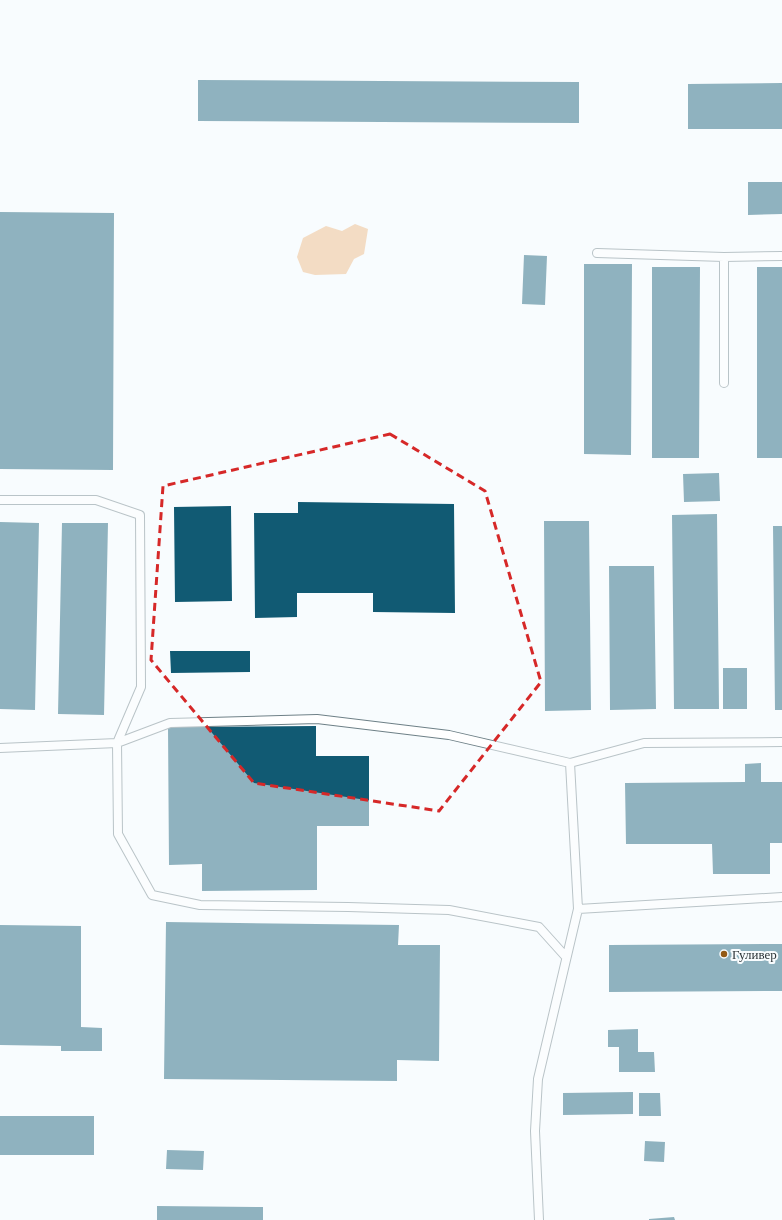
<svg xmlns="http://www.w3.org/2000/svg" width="782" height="1220" font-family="'Libre Baskerville',serif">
  <rect width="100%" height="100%" fill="#f8fcfe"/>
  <path fill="#eeb67e" d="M355 224 368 229 364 254 354 259 346 274 315 275 303 272 297 257 303 238 326 226 342 231Z"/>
  <path fill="#115a73" d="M198 80 579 82V123L198 121Z
    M782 83V129H688V84Z
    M748 182H782V214L748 215Z
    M0 212 114 213 113 470 0 469Z
    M524 255 547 256 545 305 522 304Z
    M584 264H632L631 455 584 454Z
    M652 267H700L699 458H652Z
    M757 267H782V458H757Z
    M719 473 720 501 684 502 683 474Z
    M298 502 454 504 455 613 373 612V593H297V617L255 618 254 513H298Z
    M231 506 232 601 175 602 174 507Z
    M717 514 719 709H674L672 515Z
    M544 521H589L591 710 545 711Z
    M0 522 39 523 35 710 0 709Z
    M62 523H108L104 715 58 714Z
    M773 526H782V710H775Z
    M609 566H654L656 709 610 710Z
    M170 651H250V672L171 673Z
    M723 668H747V709H723Z
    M316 726V756H369V826H317V890L202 891V864L169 865 168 727Z
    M761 763V782H782V843H770V874H713L712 844H626L625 783 745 782V764Z
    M166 922 399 925 398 945H440L439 1061 397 1060V1081L164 1079Z
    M0 925 81 926V1027L102 1028V1051H61V1046L0 1045Z
    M782 944V991L609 992V945Z
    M638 1029V1052H654L655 1072H619V1047H608V1030Z
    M633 1092V1114L563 1115V1093Z
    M639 1093H660L661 1116H639Z
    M0 1116H94V1155H0Z
    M645 1141 665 1142 664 1162 644 1161Z
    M167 1150 204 1151 203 1170 166 1169Z
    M157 1206 263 1207V1220H157Z
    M674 1217 675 1220H649V1219Z"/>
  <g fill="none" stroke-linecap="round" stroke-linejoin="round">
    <g stroke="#6e8087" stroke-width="10">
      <path id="service" d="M597 253 724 257
        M724 383V257L782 256
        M0 500H96L140 515 141 687 117 743 0 748
        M570 763 644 743 782 742
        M578 909 782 897
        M539 1220 535 1131 538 1079 578 909 570 763 449 735 317 719 170 723 117 743 118 834 152 895 200 905 348 907 449 910 539 927 566 957"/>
    </g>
    <use href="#service" stroke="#fff" stroke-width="8"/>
  </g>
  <path d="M0 0H782V1220H0ZM390 434 485 491 541 682 439 811 254 783 151 660 163 486Z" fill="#f8fcfe" fill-opacity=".55" fill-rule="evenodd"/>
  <path fill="none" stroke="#d62828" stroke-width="3" stroke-dasharray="8 5" stroke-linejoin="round" d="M390 434 485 491 541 682 439 811 254 783 151 660 163 486Z"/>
  <circle fill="#935a15" stroke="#f8fcfe" stroke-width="1.5" cx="724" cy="954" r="4"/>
  <g text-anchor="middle" stroke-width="4" stroke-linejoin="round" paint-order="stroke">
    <g font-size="13" fill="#2c3437" stroke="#f8fcfe" text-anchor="start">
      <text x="732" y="959">Гуливер</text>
    </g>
  </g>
</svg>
